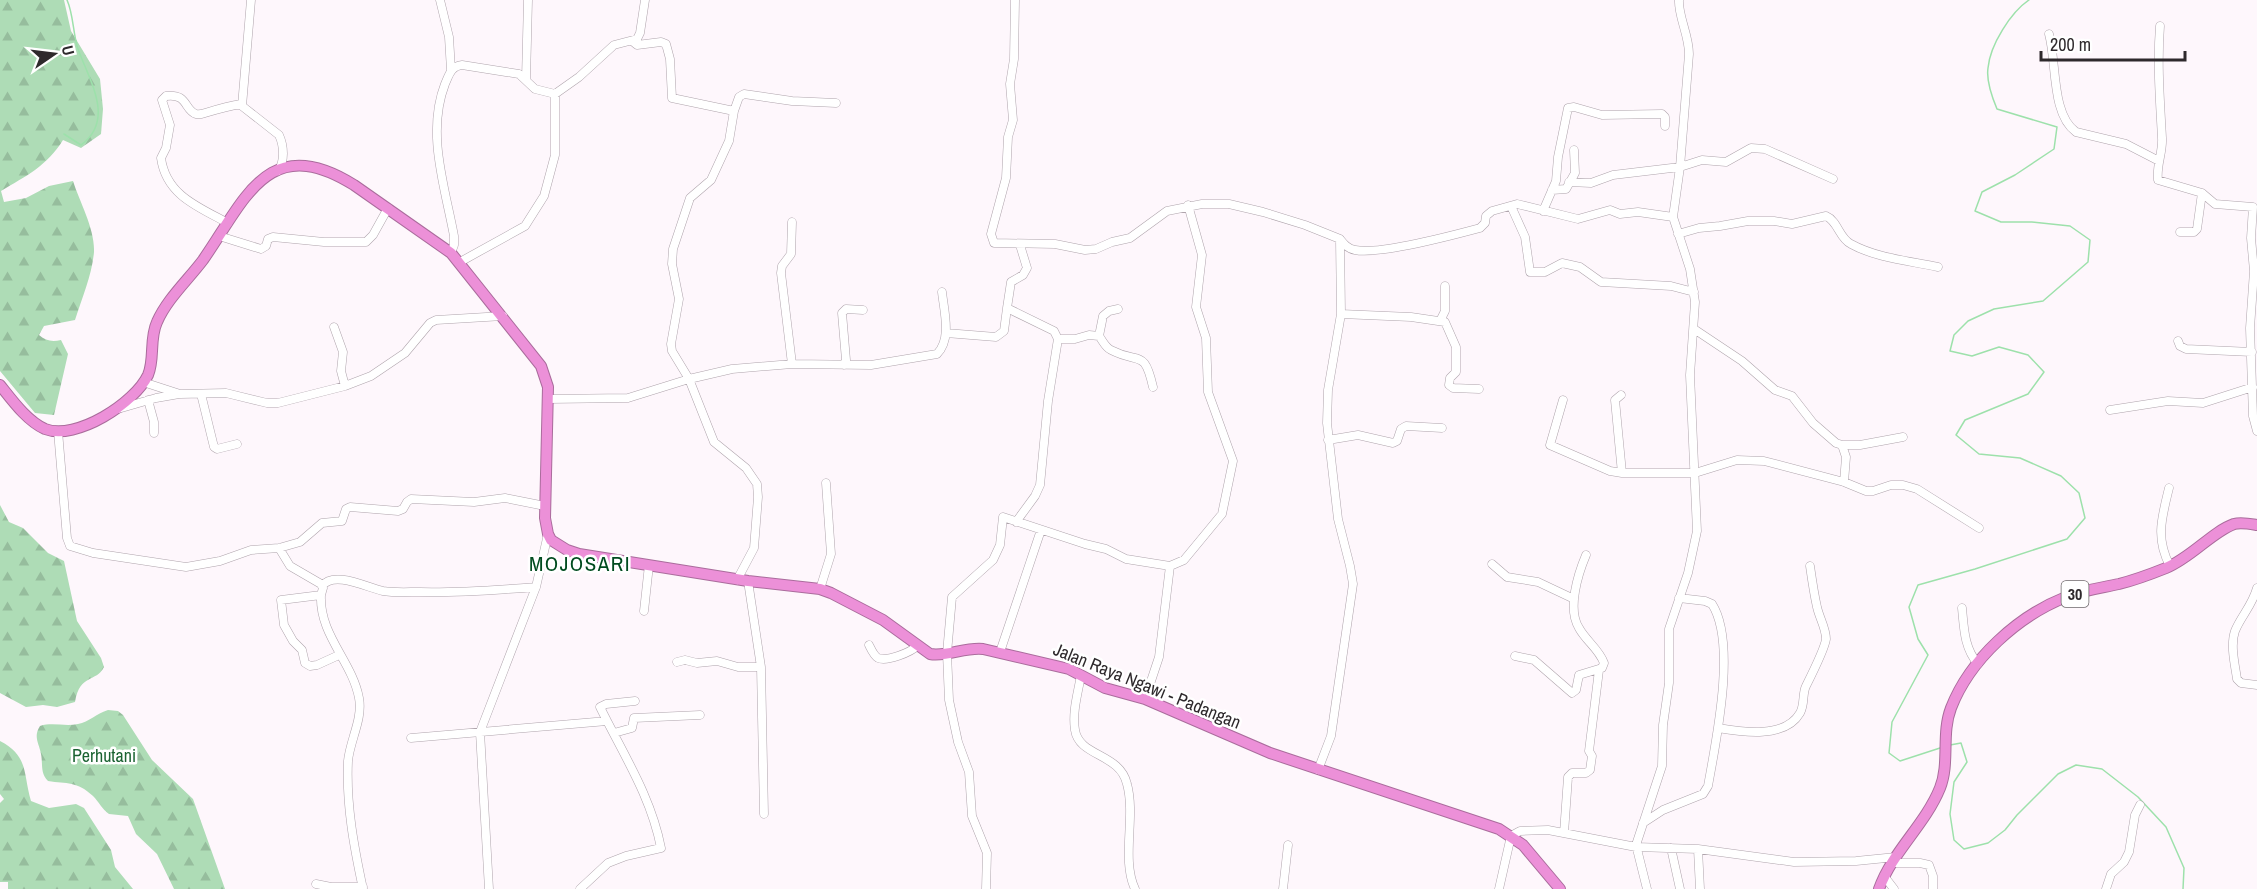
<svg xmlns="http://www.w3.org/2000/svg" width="2257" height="889" font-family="'Archivo Narrow',sans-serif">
  <defs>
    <pattern id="forest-firs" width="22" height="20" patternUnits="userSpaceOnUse" patternTransform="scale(1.5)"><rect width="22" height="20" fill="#aedcb6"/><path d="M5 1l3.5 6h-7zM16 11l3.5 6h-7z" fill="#96bd9d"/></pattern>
  </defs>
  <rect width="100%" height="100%" fill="#fef7fc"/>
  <path fill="url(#forest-firs)" d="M0 0H64L71 31 100 79 103 109 101 134 81 148 63 140C47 166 26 176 1 191L4 202 26 198 49 186 73 181C80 203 95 229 94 252 92 275 82 298 75 320L44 326 39 335C46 341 52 342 61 340L68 354 54 415 35 413 0 371Z
    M0 505 9 522 23 528 48 553 64 561 77 621 101 658 104 667C96 683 80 673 75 702L57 707 43 705 26 707 0 693Z
    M108 710 118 711 123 715 152 760 193 799 225 889H174L157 854 136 834 128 816 109 814C102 809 99 802 93 796 77 781 67 784 48 781 40 773 43 764 41 754 39 743 33 737 40 726 53 722 65 727 78 724 89 722 97 713 108 710Z
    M0 741C29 756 23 774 31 801L49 808 76 804 84 808 111 850 115 867 133 889H8V882H0V803L4 799 0 794Z"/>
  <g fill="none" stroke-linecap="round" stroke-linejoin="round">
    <path stroke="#9de1ab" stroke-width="1.5" d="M64 134 81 145C117 119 87 77 77 46 73 31 73 13 67 0
      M1950 745 1961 743 1967 762 1954 782 1950 814 1954 840 1964 849 1988 843 2005 830 2017 815 2058 774 2076 765 2102 769 2138 797 2166 827 2184 868 2183 889
      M1940 748 1900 761 1889 753 1892 722 1928 655 1918 639 1909 607 1918 585 1975 569 2067 539 2085 518 2079 493 2061 476 2020 458 1979 454 1956 435 1965 420 2028 394 2044 372 2028 355 1999 347 1972 356 1950 351 1954 335 1968 321 1994 309 2043 301 2088 262 2090 240 2070 226 2032 222H2001L1975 211 1982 192 2015 175 2054 149 2057 127 1997 109C1992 97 1986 81 1988 68 1990 45 2011 12 2029 0"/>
    <g stroke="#afa4ac" stroke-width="9">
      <path id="minor" d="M251 0 242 106 279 135C284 146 285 161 278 171
        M440 0 449 37 451 70
        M1015 0 1014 59 1010 84 1013 120 1008 137 1006 178 991 234 994 243 1055 244 1085 250 1096 249 1112 242 1130 238 1167 211 1202 204H1229L1263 212 1305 225 1340 239 1341 314 1328 390 1327 423 1338 519 1350 566 1353 584 1331 736 1318 770
        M2160 26C2157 63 2160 101 2162 138 2163 152 2156 166 2158 180L2202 193 2215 204 2253 207 2251 238 2254 271 2250 328 2253 416 2257 431
        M2049 34C2057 63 2051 114 2076 132L2126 144 2159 161
        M632 41 637 45 661 42 666 44 670 59 672 98 734 111 729 141 711 180 690 198 673 249 672 264 679 299 671 344 672 351 689 379 714 442 746 468 757 484 758 497 754 548 737 580
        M526 79 528 0
        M734 111 739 97 744 94 792 101 836 103
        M1569 182 1591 183 1613 175 1680 167 1702 160 1726 162 1751 148 1765 149 1833 179
        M1552 190 1566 189 1575 173 1574 150
        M1511 206 1525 237 1530 272H1545L1562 263 1580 267 1601 282 1671 286 1694 292
        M1543 211 1556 181 1558 157 1568 108 1574 107 1602 115 1662 114 1665 117V126
        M228 223C198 207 166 195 161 158L166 148 170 125 162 100 166 96C188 93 184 110 196 114 199 115 202 114 205 113 218 109 228 106 242 104
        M2180 232H2194L2197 229 2202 193
        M1678 234 1699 228 1720 226 1748 221H1774L1792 224 1826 216C1838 221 1839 238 1851 244 1876 258 1910 261 1938 267
        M219 236 261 249 266 246 268 239 273 237 324 242H366L373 235 388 208
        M1340 239C1344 244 1348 249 1355 250 1379 255 1454 235 1480 228L1485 223 1486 216 1492 211 1517 204 1578 219 1610 210 1620 214 1638 212 1673 217
        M451 253 454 245V236C445 187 426 133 445 84 449 75 451 66 462 65L519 74 535 89 555 94 579 77 614 45 637 39 640 33 645 0
        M460 262 525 226 544 196 555 155V94
        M1341 314 1411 317 1445 322 1456 347V372L1450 378 1449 385 1453 388 1479 389
        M1440 321 1445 311V286
        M334 327 343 352 341 371 345 386
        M1694 329 1742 361 1775 390 1792 396 1813 423 1836 443 1842 445H1860L1903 437
        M946 333 996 337 1004 331 1007 308
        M1099 336 1103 316 1109 311 1118 309
        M1058 339H1075L1089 335 1099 336C1103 341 1105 347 1111 350 1140 365 1144 348 1153 387
        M2178 341 2180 346 2186 349 2252 352
        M792 364 781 273 782 266 791 254 792 222
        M844 365 846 360 842 313 846 309 863 310
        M143 382 180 394 226 393 267 403H278L345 386 371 376 405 353 430 323 436 320 503 316
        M201 394 214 447 217 449 237 444
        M1621 395 1615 400 1622 473
        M548 399 628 398 689 379 732 369 792 364 871 365 937 354C952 339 944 311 942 292
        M148 400 154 422V433
        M1563 400 1550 445 1610 471 1622 473H1695L1737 460 1764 461 1844 482 1866 491H1873L1891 485H1903L1917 489 1979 528
        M118 409 156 398 179 394
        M2110 410 2168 401 2203 403 2253 387
        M58 431 67 538 70 546 93 553 186 567 220 561 251 550 279 548 300 542 322 523 342 521 346 509 350 507 398 511 403 509 407 502 411 499 474 502 505 498 545 506
        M1328 440 1358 435 1393 443 1397 441 1401 429 1406 426 1442 428
        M1842 445 1846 457 1844 482
        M2169 488C2162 517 2155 538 2170 566
        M1016 522 1035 496 1040 485 1048 401 1058 339 1054 331 1007 308 1011 282 1023 275 1027 268 1020 245
        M279 548 290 566 321 584 323 588 321 595 281 600 284 625 293 641 302 650 305 663 310 666 317 665 339 655
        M1492 564 1507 577 1538 582 1574 599
        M1170 566 1184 560 1222 514 1233 461 1208 392 1206 338 1196 307 1202 255 1188 205
        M748 581 761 667 764 814
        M322 586C334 570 368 588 383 591 395 593 408 592 420 592 459 593 497 590 536 587
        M2257 588C2252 606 2241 616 2235 631 2230 645 2235 665 2237 679L2241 683 2257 685
        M820 589 831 554 826 483
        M321 595C319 635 352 661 359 698 363 719 350 740 348 761 346 805 354 847 363 889
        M1962 608C1964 628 1964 648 1978 664
        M644 611 649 565
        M869 645C871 649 874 656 878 658 887 662 911 652 917 646
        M1000 652 1041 530
        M1515 656 1534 660 1572 693 1576 690 1579 675 1602 668 1604 663C1599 649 1586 641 1579 628 1567 609 1578 574 1586 555
        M677 662 685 660 697 663 717 661 738 667H761
        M1081 675C1078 693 1072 712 1075 730 1079 757 1120 753 1127 784 1136 817 1121 859 1135 889
        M1718 728C1742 732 1785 739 1800 713 1805 704 1802 694 1806 686 1811 676 1825 648 1826 639 1826 628 1819 617 1817 607 1814 594 1812 580 1810 566
        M614 733 632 728 634 718 700 715
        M411 738 607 721
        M1643 823 1663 810 1703 794 1708 786C1716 741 1737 643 1712 604L1705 601 1679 598
        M1564 833 1568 777 1572 773H1586L1590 770 1592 756 1589 751 1599 670
        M1671 848 1680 889
        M1698 849 1700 889
        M1892 863H1920L1929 865 1933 876V889
        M1884 876 1894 889
        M316 884 331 887H363
        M489 889 480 732 536 587 548 534
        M580 889 608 863 626 856 661 848C651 796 623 754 600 707L606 704 635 701
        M986 889 987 853 972 816 969 772 958 742 949 700 947 653 952 597 993 560 1000 545 1003 517 1085 544 1106 549 1126 559 1170 566 1159 657 1145 699
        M1283 889 1288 845
        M1499 889 1511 836 1520 831 1548 830 1636 847 1698 849 1794 862 1856 861 1896 857
        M1647 889 1636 845 1662 766 1663 725 1669 683V629L1688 573 1697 531 1690 375 1695 302 1690 269 1673 217 1680 167 1689 54C1689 35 1678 16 1679 0
        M2106 889 2111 874 2124 862 2129 852 2135 815 2140 805"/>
    </g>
    <g stroke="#aa6c9c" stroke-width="12">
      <path id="highway" d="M0 385C12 400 27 421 45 429 76 441 135 403 148 375 155 359 149 339 157 322 167 299 188 280 203 260 245 200 268 131 354 185L451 253 541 366 548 387 545 518 548 534 551 540 567 550 579 554 748 581 820 589 831 593 883 620 930 654C947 657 965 647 983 649L1069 669 1105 688 1145 699 1270 753 1499 829 1523 845 1560 889
        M1879 889C1892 852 1925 825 1940 788 1950 763 1941 734 1951 708 1970 659 2018 616 2066 597 2083 590 2101 588 2119 584 2135 580 2151 574 2166 568 2192 557 2212 532 2234 524 2241 522 2251 524 2257 525"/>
    </g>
    <use href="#minor" stroke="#fff" stroke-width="8"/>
    <use href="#highway" stroke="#ec90d8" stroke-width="10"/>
  </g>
  <g text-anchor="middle" stroke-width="5" stroke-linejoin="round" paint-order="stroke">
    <rect fill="#fff" stroke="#6d696b" stroke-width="1.5" x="2061.5" y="581" width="27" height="26" rx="4.5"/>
    <g font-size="16" font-weight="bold" fill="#2e292c">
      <text x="2075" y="600">30</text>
    </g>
    <g font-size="18" fill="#2e292c" stroke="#fff">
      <text transform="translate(1147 686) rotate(22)" y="6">Jalan Raya Ngawi - Padangan</text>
    </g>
    <g font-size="18" fill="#1a6231" stroke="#fff">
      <text x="104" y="762">Perhutani</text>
    </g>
    <g font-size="21" letter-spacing="1.5" fill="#004b1f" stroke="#fff">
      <text x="580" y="571">MOJOSARI</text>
    </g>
  </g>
  <g transform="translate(54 54) rotate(76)" stroke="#ffffff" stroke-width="4.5" paint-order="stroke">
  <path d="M0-4.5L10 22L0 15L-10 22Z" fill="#2e292c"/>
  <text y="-9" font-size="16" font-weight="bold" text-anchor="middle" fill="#2e292c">U</text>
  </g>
  <path d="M2041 51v9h144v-9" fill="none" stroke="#2e292c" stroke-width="3"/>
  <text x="2050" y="51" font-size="18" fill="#2e292c" stroke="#ffffff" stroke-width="4.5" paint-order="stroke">200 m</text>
</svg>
